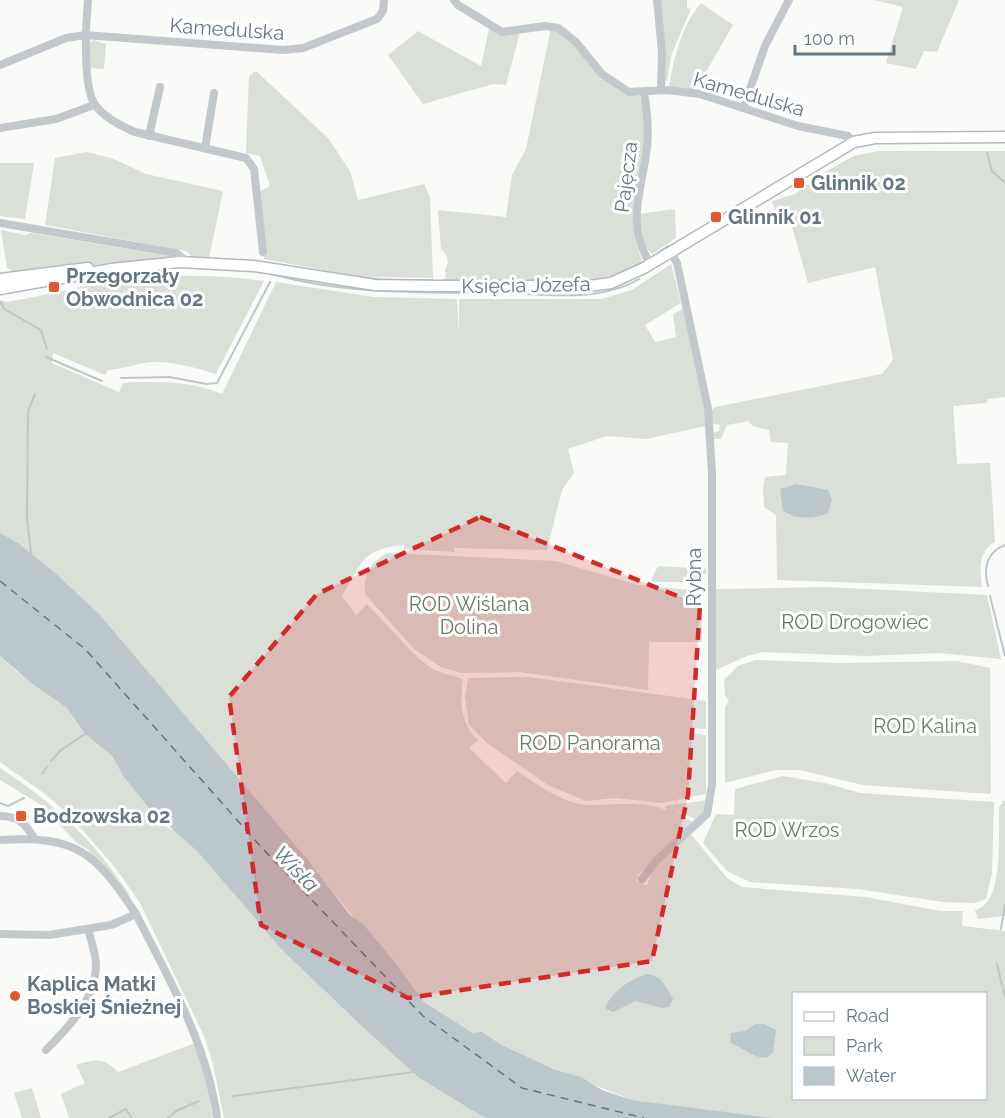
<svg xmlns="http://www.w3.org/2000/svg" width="1005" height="1118" font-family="Raleway,sans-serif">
  <rect width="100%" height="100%" fill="#fafaf8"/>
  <path fill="#dadfd7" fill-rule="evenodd" d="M660 0H687V8L691 9 671 56 667 81H665Z
    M874 0H959L937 52 924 51 916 69 886 63 903 7Z
    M701 3 733 25 695 91 669 87C674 57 681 27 701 3Z
    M551 28C560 35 569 41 577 48 598 68 610 90 640 96 642 105 645 114 646 123 647 173 620 209 642 260L640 266C585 292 506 281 446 280L445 270 448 263 447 256 441 249 438 210 506 217 512 175 526 149Z
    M489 29 500 34 520 32 506 85 493 84 423 104 388 55 418 31 481 66Z
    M93 40 106 44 104 69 90 68 89 44Z
    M256 71 328 138 350 171 358 200 424 184 430 197 433 278 362 277 264 259 259 192 270 186 260 156 246 153 249 76Z
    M878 151H1005V397L987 399V403L953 406 957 464 990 463 995 542C977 552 980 570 982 587L777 580 776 515 764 507 763 488 765 477 786 475 788 443 771 442 769 430 753 426 748 421 727 425 721 439H714L713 433 719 431 720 425 712 423V410L715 407 882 374 893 360 875 267 808 283 791 223 781 226 772 201 795 194 823 173 854 156Z
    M86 152 114 159 146 174 223 191 209 258H194L186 251 45 225 55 158Z
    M0 163H34L25 219 0 216Z
    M675 209 676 238 652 254 645 246 639 214Z
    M1 230 25 235 32 233 175 257 15 273 7 268Z
    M671 264 681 303 645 325 655 342 676 337 673 314 683 309 704 409 706 426 646 439 607 436 568 449 574 473 562 490 547 550 454 548 455 552 404 549V545C361 549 363 562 342 596L356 615 367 604 418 658 434 670 463 679C460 702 460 723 478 740L469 748 506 783 517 771C537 784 563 804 588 805 615 805 640 800 666 810L665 806 708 800 707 808 698 820 676 811 692 822 691 827 638 875 637 882 647 885 653 868 690 833 727 878 742 887 865 897 941 911H963L962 926 1005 931V1118H762L632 1100 557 1070 500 1044 483 1033H473L424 1002 323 880 0 536V300L7 302C44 296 79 286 116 281 166 274 214 274 264 281L216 374C196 368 176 362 155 362 139 362 125 369 108 370L105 375 53 353 52 363 119 392 123 383C155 381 193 381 222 394L276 282 374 297 457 299 459 336V299H602L632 290ZM794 994H986V1098H794Z
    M388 553 556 561 638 585 701 591 702 642H649L648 690 520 672 461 673 441 667 414 649 365 594C364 574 369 562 388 553Z
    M658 566 706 569V574H703L704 582H655L651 580Z
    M827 587 987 595 1001 659 939 653 866 656 763 652 747 656 716 670 713 593 717 589Z
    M0 656 16 671 67 708 85 734 112 756 123 776 167 827 179 833 197 851 283 951 368 1032 418 1077 487 1118H224L213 1064 204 1036 140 903 114 866 68 814 45 794 0 762Z
    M756 660 839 663 957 661 990 668 991 794 863 785 800 770H776L725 783V707L729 701 725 695 724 680 738 666Z
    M528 677 706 701V729L690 728V733L706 735V794L661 803 616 798 586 801 548 785 488 744 469 725 465 697 468 678Z
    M0 768C46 798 86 832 117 877 122 885 130 892 131 901L87 849 78 844 38 803 0 780Z
    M783 776 825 783 860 793 994 802 992 873 986 899 975 903 943 902 858 889 750 882 727 871 703 843 716 814 734 815 735 789Z
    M1003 801H1005V916L978 919 975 910C1005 903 998 833 999 807Z
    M195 1043 208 1087 212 1118H69L61 1094 85 1083 76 1065C95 1059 104 1057 118 1072Z
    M32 1088 41 1118H22L14 1093Z"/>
  <path fill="#bbc7cb" d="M796 484 828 490 832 499 828 513C813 519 797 520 783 511L780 489Z
    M0 533 18 543 55 573 99 614 307 859 350 915 363 924 393 960 424 1002 473 1033 482 1032 500 1044 556 1070 581 1077 602 1090 632 1100 771 1118H487L480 1115 418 1077 368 1032 283 951 197 851 150 809 123 776 112 756 85 734 67 708 30 682 0 656Z
    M647 974C662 976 666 986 673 999L669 1007 661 1008 636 1001 613 1012 605 1008C613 990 629 980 647 974Z
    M755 1024H764L776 1030 773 1052 767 1058C747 1056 747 1049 730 1043L731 1033 745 1031Z"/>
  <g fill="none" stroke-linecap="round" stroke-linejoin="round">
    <path stroke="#bbc7cb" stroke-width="2" d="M987 153 992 171 1005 183
      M658 253 668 246
      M272 274C346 295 424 292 500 293 543 294 600 303 639 279
      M363 278 387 280
      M393 280H432
      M444 280 454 281
      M1 302 4 309 41 330 47 349
      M46 357 102 381
      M121 378 170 377 206 384 217 383 270 282
      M31 553 27 519 28 411 35 394
      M988 586C983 568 987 552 1005 545
      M990 596 1005 656
      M51 761 61 750 85 734
      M42 774 47 767
      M0 803 8 806 24 798
      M1001 929 1005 905
      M997 964 1005 997
      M233 1096 414 1072
      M109 1118 126 1109 132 1118
      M168 1118 176 1111 199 1101"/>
    <path stroke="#60757c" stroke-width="1.5" stroke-dasharray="8 6" stroke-linecap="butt" d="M0 581 85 649 262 848 423 1016 522 1088 644 1118"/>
    <g stroke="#b3babf" stroke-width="13">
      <path id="secondary" d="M0 279 88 268
        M0 289 112 269 179 262 254 266 375 285 437 286H589L611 283 644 268 854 142 875 138 1005 137"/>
    </g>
    <path stroke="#c3c8cc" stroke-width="8" d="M88 0C86 21 82 90 96 106 105 118 121 126 135 132L246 158 254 169 263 252
      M454 0 458 5 502 32 545 26 558 28 576 42 602 74 629 92 667 90 700 94 798 126 848 136 854 142
      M657 0 662 52 661 90
      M0 65 66 38 85 35 283 50 303 48 377 19 383 11 384 0
      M644 92C647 110 649 129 647 147 642 192 625 221 650 264
      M744 106 765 46 789 0
      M0 128 56 119 94 105
      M149 136 160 87
      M205 148 214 93
      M0 223 176 253 189 263
      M0 816C18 816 25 823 34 838
      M0 840C76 835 95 852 136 914 169 979 207 1044 217 1118
      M642 879 656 861 707 814 712 785V473L708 409 677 263 670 251
      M0 934 49 935 111 925 136 914
      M46 1050C68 1028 95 1000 96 966 96 953 91 941 88 929"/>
    <use href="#secondary" stroke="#fff" stroke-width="10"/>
  </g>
  <path fill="#d62828" fill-opacity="0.2" stroke="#d62828" stroke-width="4.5" stroke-dasharray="12 8" stroke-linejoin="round" d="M480 517 700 605 688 795 652 961 408 998 261 925 229 697 317 594Z"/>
  <g fill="#e4572e" stroke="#fff" stroke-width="2">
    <rect x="793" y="177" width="12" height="12" rx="3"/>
    <rect x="710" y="211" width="12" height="12" rx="3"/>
    <rect x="48" y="281" width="12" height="12" rx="3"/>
    <rect x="15" y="810" width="12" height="12" rx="3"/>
    <circle cx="15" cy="996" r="6"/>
  </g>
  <g text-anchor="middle" stroke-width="6" stroke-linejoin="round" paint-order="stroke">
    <g font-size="20" fill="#657683" stroke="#fff">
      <text transform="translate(227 29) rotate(4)" y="7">Kamedulska</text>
      <text transform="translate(749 94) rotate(16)" y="7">Kamedulska</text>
      <text transform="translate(626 177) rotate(-83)" y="7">Pajęcza</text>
      <text transform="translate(526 285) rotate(-1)" y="7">Księcia Józefa</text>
      <text transform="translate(694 577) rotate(-90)" y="7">Rybna</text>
    </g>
    <g font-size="20" font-weight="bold" fill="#657683" stroke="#fff" text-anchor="start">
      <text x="811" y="190">Glinnik 02</text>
      <text x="728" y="224">Glinnik 01</text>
      <text x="66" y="283">Przegorzały<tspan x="66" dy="23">Obwodnica 02</tspan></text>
      <text x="33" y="823">Bodzowska 02</text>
      <text x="27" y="991">Kaplica Matki<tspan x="27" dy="23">Boskiej Śnieżnej</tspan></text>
    </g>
    <g font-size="20" fill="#687a64" stroke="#fff">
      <text x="469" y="611">ROD Wiślana<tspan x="469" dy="23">Dolina</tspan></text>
      <text x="855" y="629">ROD Drogowiec</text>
      <text x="925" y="733">ROD Kalina</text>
      <text x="590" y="750">ROD Panorama</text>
      <text x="787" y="837">ROD Wrzos</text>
    </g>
    <g font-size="21" font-style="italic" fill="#60757c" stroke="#fff">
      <text transform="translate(296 869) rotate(46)" y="7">Wisła</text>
    </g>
  </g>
  <rect x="792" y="992" width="195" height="108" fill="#ffffff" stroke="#c1c8cd" stroke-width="1.5"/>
  <rect x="804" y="1012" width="30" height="9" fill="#ffffff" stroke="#c1c8cd" stroke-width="1.5"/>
  <text x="846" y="1022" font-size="18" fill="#657683">Road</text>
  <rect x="804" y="1037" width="30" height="18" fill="#dadfd7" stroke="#c1c8cd" stroke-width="1.5"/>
  <text x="846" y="1052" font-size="18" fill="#657683">Park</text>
  <rect x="804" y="1067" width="30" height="18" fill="#bbc7cb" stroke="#c1c8cd" stroke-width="1.5"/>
  <text x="846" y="1082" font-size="18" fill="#657683">Water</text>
  <path d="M795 45v9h99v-9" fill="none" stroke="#657683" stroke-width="3"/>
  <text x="804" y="45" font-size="18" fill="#657683" stroke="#ffffff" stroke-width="4.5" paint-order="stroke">100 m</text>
</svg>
